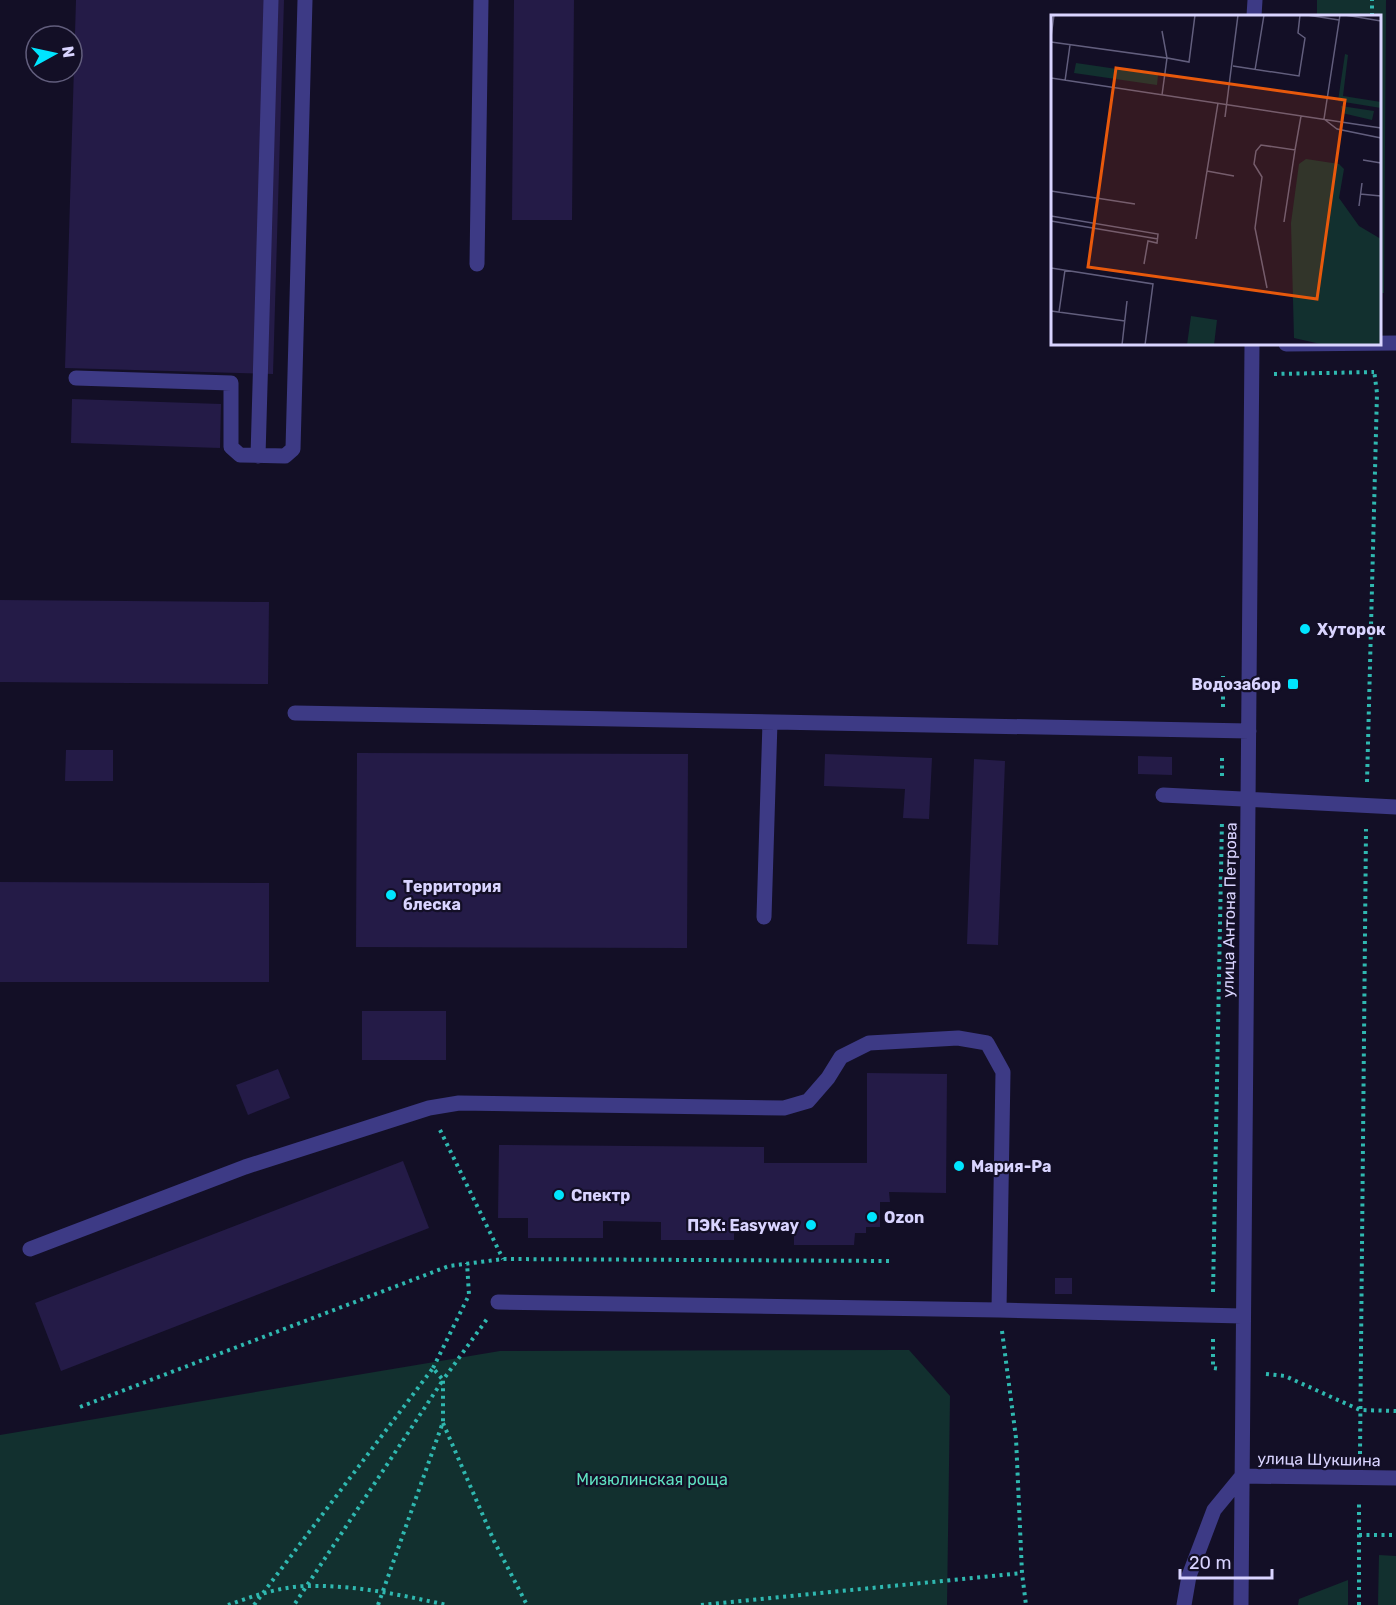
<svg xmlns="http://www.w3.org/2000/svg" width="1396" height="1605" font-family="Rubik,sans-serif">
  <rect width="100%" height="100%" fill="#130f26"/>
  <path fill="#12302f" d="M1317 0H1386L1384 293H1380V16H1317Z
    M909 1350 950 1396 947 1605H0V1435L500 1351Z
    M1379 1555 1396 1556V1605H1378Z
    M1348 1580V1605H1298L1299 1599Z"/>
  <path fill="#241b47" d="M76 0H284L273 374 65 368Z
    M514 0H574L572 220H512Z
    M72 399 221 404 220 448 71 443Z
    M0 600 269 602 268 684 0 682Z
    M66 750H113V781H65Z
    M357 753 688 754 687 948 356 947Z
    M825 754 932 758 929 819 903 818 905 789 824 786Z
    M1138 756 1172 757V775L1138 774Z
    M974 759 1005 761 998 945 967 944Z
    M0 882 269 883V982H0Z
    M362 1011H446V1060H362Z
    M278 1069 290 1098 248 1115 236 1085Z
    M867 1073 947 1074 946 1193 889 1192 890 1202H880V1227H866V1233H855L854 1245H794V1231H779V1223H734V1240H661V1222L603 1221V1238H528V1218H498L499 1145 764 1147V1163H867Z
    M403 1161 429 1228 61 1371 35 1303Z
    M1055 1278H1072V1294H1055Z"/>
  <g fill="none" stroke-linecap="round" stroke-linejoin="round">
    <path stroke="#2fb8b0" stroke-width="4" stroke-dasharray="3 4.5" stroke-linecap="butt" d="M1372 16V0
      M1274 374 1374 372
      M1223 707V676
      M1222 776V754
      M1367 782 1377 393 1374 370
      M440 1130 503 1259
      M1213 1292 1222 820
      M1002 1331 1016 1438 1022 1573 1026 1605
      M1213 1339V1368L1220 1369
      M433 1368 469 1295 467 1263
      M1266 1374 1285 1376 1360 1410 1396 1411
      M80 1407 449 1266 503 1259 889 1261
      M443 1423 494 1541 527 1605
      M1360 1454 1366 829
      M1359 1535H1396
      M228 1605C253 1596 282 1586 309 1586 356 1585 401 1595 447 1605
      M254 1605 433 1368 443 1380 294 1605
      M378 1605 443 1422V1380L487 1319
      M701 1605 1022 1573
      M1359 1605V1501"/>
    <path stroke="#3d3a85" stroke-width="15" d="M1254 16 1255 0
      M477 264 481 0
      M1286 344 1396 343
      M76 378 231 383V447L240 455 285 456 293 449 305 0
      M258 456 271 0
      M295 713 1249 731
      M1163 795 1396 807
      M764 917 770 722
      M30 1249 245 1167 429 1108 459 1103 784 1108 808 1101 828 1078 841 1057 869 1043 958 1038 987 1043 1003 1072 999 1310 1242 1316
      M498 1302 999 1310
      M1242 1476 1396 1478
      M1184 1605 1189 1576 1214 1510 1242 1476
      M1241 1605 1252 344"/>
  </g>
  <g fill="#00e5ff" stroke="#130f26" stroke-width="2">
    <circle cx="1305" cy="629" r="6"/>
    <rect x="1287" y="678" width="12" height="12" rx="3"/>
    <circle cx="391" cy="895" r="6"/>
    <circle cx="959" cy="1166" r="6"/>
    <circle cx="559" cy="1195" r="6"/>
    <circle cx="872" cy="1217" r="6"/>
    <circle cx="811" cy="1225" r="6"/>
  </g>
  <g text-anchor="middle" stroke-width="4.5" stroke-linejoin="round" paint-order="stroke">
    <g font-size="16" font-weight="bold" fill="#d9d4ff" stroke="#130f26" text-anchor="start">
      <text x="1317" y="635">Хуторок</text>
      <text x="1281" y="690" text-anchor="end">Водозабор</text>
      <text x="403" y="892">Территория<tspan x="403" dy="18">блеска</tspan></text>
      <text x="971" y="1172">Мария-Ра</text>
      <text x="571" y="1201">Спектр</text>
      <text x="884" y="1223">Ozon</text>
      <text x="799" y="1231" text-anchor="end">ПЭК: Easyway</text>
    </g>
    <g font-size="16" fill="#d9d4ff" stroke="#130f26">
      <text transform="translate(1229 910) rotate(-89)" y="6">улица Антона Петрова</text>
      <text transform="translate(1319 1459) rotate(1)" y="6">улица Шукшина</text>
    </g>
    <g font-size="16" fill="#5fe0c0" stroke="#130f26">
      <text x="652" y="1485">Мизюлинская роща</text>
    </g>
  </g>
  <g transform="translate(1051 15)">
    <rect width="330" height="330" fill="#130f26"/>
    <path d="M294 39 297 40 292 81 330 87V93L287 86ZM25 48 107 60 106 70 23 58ZM290 91 323 96 321 105 291 98ZM255 144 288 149 293 154 288 183 308 211 330 224V330H274L243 323 240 208 248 149ZM140 301 166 305 163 330H136Z" fill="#12302f"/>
    <path fill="none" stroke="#625e7d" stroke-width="1.5" d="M256 0 288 5M294 0 330 6M0 22 3 0M0 27 116 43 111 16M182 51 248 61 254 23 247 18 249 0M204 55 213 0M0 63 330 113M14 66 19 30M111 80 116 43 138 47 144 0M174 102 187 0M273 104 289 0M273 104 286 114 330 123M312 145 330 148M156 156 183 161M0 176 84 189M309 179 330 181M308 191 311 168M0 201 107 219 106 228 97 226 93 249M0 206 107 224M233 207 244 135M145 224 167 88M0 253 102 269 94 330M216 273 204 213 211 162 203 149 205 136 210 130 244 135 250 101M0 296 74 306M8 297 14 255M71 330 76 286"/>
    <path fill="#e8590c" fill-opacity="0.15" stroke="#e8590c" stroke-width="3" d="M65 53 294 85 266 284 37 252Z"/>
    <rect width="330" height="330" fill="none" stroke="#d9d4ff" stroke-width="3"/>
  </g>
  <g transform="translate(54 54) rotate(82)"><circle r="28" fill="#130f26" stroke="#625e7d" stroke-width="1.5"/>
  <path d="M0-4.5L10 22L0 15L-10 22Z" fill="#00e5ff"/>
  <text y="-9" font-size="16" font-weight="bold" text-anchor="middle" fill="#d9d4ff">N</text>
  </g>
  <path d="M1180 1569v9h92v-9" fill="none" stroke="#d9d4ff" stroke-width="3"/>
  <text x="1189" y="1569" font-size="18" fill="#d9d4ff" stroke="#130f26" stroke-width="4.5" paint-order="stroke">20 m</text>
</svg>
